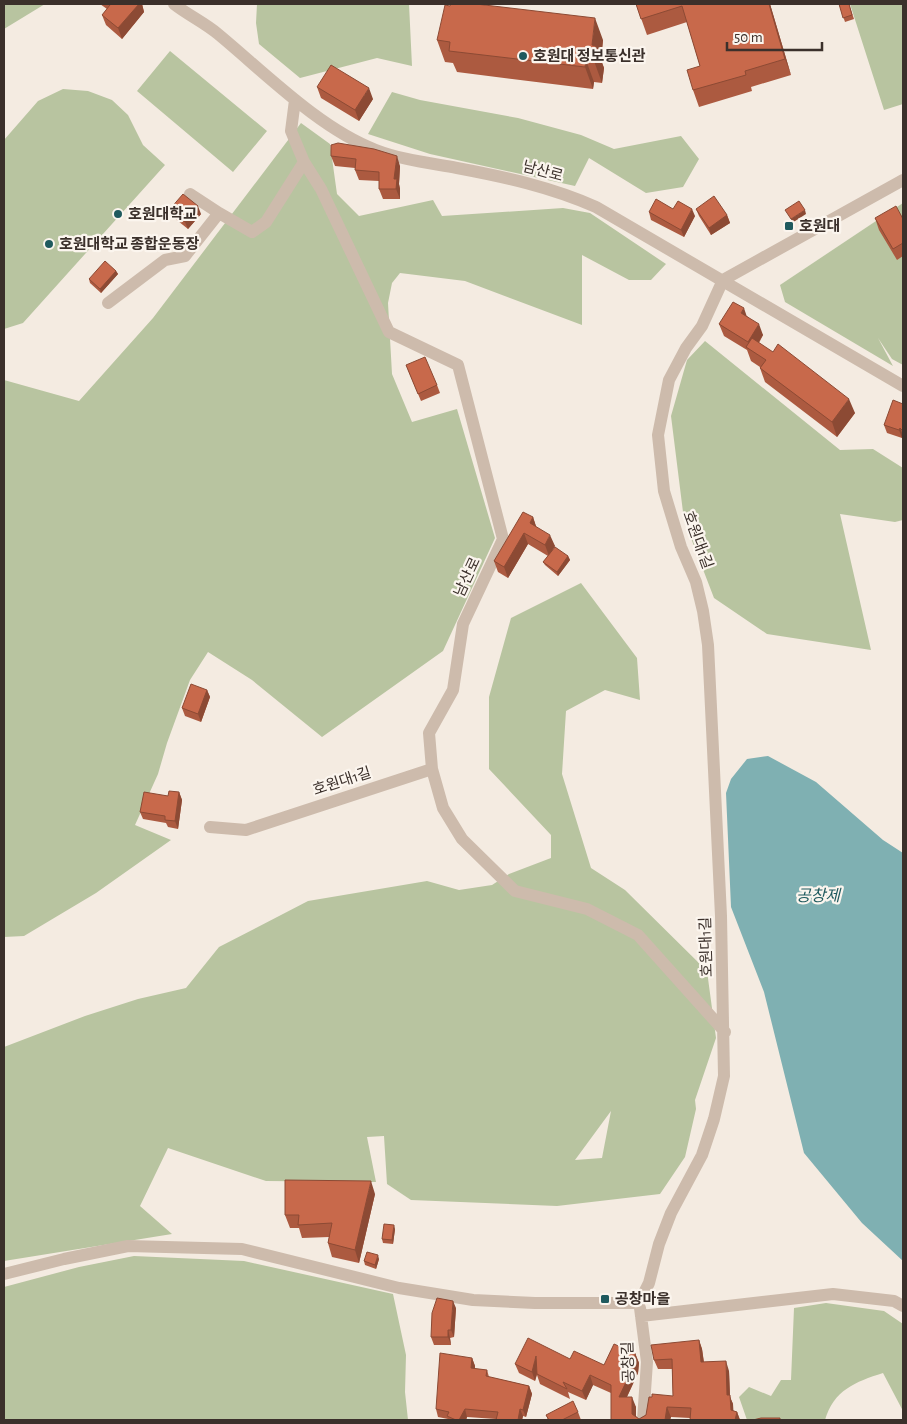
<svg xmlns="http://www.w3.org/2000/svg" width="907" height="1424" font-family="'Alegreya Sans','Noto Sans KR',sans-serif">
  <rect width="100%" height="100%" fill="#f4ebe1"/>
  <path fill="#b8c4a0" fill-rule="evenodd" d="M4 4H45L4 29Z
    M257 4H409L412 66 377 58 300 78 259 44 256 23Z
    M850 4H903V104L884 110Z
    M170 51 267 131 233 172 137 91Z
    M63 89 88 91 112 100 128 115 143 145 165 165 23 323 4 329V140L38 101Z
    M392 92 420 100 518 118 581 135 614 149 681 136 699 159 683 187 646 193 589 158 575 186 430 154 368 134Z
    M301 123 330 144 337 194 359 216 433 200 442 216 563 208 590 213 666 264 651 280H629L582 255V325L465 281 400 273 392 283 388 303 392 374 412 422 457 409 495 538 443 651 322 737 252 680 208 652 190 680 167 743 158 774 135 825 171 840 96 893 24 936 4 937V380L79 401 153 318Z
    M903 203V365L892 359 878 338 893 366 785 302 780 285Z
    M705 341 840 450 873 449 903 468V520L895 522 840 514 871 650 767 634 714 598 684 520 671 416 687 360Z
    M581 583 637 658 640 700 605 690 566 711 562 774 591 868 625 890 707 971 716 1038 695 1100 696 1109 685 1157 660 1194 557 1206 411 1200 387 1184 384 1136 367 1137 376 1182 266 1181 168 1148 140 1206 172 1234 4 1261V1047L85 1016 138 999 186 988 219 947 308 901 427 881 459 890 492 885 509 874 551 858V835L489 769V697L511 618ZM611 1111 602 1158 575 1160Z
    M134 1256 244 1261 393 1294 406 1355 405 1392 408 1420H4V1287L79 1267Z
    M826 1303 884 1311 903 1324V1411L883 1373C855 1382 834 1390 825 1420H747L739 1397 749 1387 771 1396 781 1380H791L794 1308Z"/>
  <path fill="#7fb0b2" d="M768 756 816 782 883 840 903 853V1261L862 1223 804 1153 764 992 731 907 726 793 731 779 747 759Z"/>
  <g fill="none" stroke-linecap="round" stroke-linejoin="round">
    <path stroke="#cdbbac" stroke-width="12" d="M174 4C188 15 205 23 218 34 264 72 320 129 376 150 402 160 430 163 457 168 505 177 551 187 596 207L903 386
      M304 162 321 189 389 332 458 365 503 539 463 624 453 690 429 733 432 769 443 808 462 839 515 891 587 909 638 935 725 1032
      M190 194 219 213
      M108 303 165 260 185 256 219 213 252 232 266 222 304 162 291 131 295 100
      M210 827 246 830 432 769
      M4 1274 64 1259 128 1246 242 1249 399 1288 473 1300 535 1303H639
      M639 1303 649 1283 659 1244 671 1213 702 1155 714 1119 724 1076 721 916 708 645 703 611 696 582 681 547 664 491 658 435 669 380 686 348 702 326 723 280 903 180
      M640 1308 647 1362 643 1420
      M641 1316 833 1294 894 1301 903 1306"/>
  </g>
  <path fill="#ac5a40" d="M100 4H142L144 12 122 39 106 25 102 15 107 9Z
    M636 4H770L791 75 751 87 752 91 699 107 693 90 700 66 687 22 647 35Z
    M839 4H849L854 19 845 22Z
    M437 40H603L601 60 604 68 602 83 594 82 593 89 457 72 453 63 445 62Z
    M317 87 373 99 359 121 321 98Z
    M331 145 400 166 399 184 400 189V199H383L379 189V181L359 180 355 170V168L335 166 331 156Z
    M170 209 201 214 188 229 173 217Z
    M673 209 695 216 684 237 651 220 649 212Z
    M696 209 727 215 730 223 711 235 699 216Z
    M875 218 903 219V256L897 260 879 230Z
    M116 271 118 274 101 293 90 283 89 279Z
    M747 316 763 335 759 343 855 413 837 437 765 382 760 368V367L751 361 747 350 724 336 719 324Z
    M406 365 437 385 440 393 421 401Z
    M903 404V436V435L902 438 887 433 884 425Z
    M533 517 536 527 555 546 552 550 568 556 570 560 558 576 545 565 543 562 548 556 528 544 508 578 498 572 494 561Z
    M207 690 210 697 201 722 185 716 182 708Z
    M179 792 182 800 178 829 168 827 166 823 143 819 140 812 168 796Z
    M375 1194 359 1263 332 1257 328 1243 329 1237 302 1238 299 1228H290L285 1215Z
    M395 1229 393 1244 383 1243 382 1239Z
    M379 1259 376 1269 365 1265 364 1261Z
    M456 1308 454 1337 450 1338 451 1345H434L431 1337Z
    M699 1340 702 1349 704 1362 729 1371 730 1397 733 1404V1411L737 1412 740 1420H690V1418L671 1417 670 1420H611V1393L593 1385 586 1400 568 1392 570 1399 540 1384 537 1375 535 1381 519 1373 515 1364 570 1359 604 1365 635 1353 639 1363 638 1373 627 1397 636 1407V1416L639 1419 646 1415 673 1396 672 1369H658L654 1360Z
    M472 1358 475 1366V1369L487 1370 489 1377 529 1386 532 1394 526 1417 523 1416 522 1420H496V1419L467 1417 466 1420H449L448 1419 438 1417 436 1409Z
    M578 1412 581 1420H548L546 1415Z"/>
  <path fill="#8c4a34" d="M139 4H142L144 12 122 39 118 28Z
    M769 4H770L791 75 785 59Z
    M595 18 603 40 601 60 604 68 602 83 594 61 592 45Z
    M586 60 594 82 593 89 585 67Z
    M369 88 373 99 359 121 355 110Z
    M397 156 400 166 399 184 400 189V199L396 189 394 179Z
    M198 206 201 214 188 229 185 222Z
    M692 209 695 216 684 237 681 230Z
    M805 210 806 214 792 223 791 219Z
    M727 215 730 223 711 235 709 228Z
    M116 271 118 274 101 293 100 289Z
    M744 308 748 320 741 313Z
    M759 324 763 335 753 351 748 342Z
    M849 399 855 413 837 437 832 422Z
    M900 428 903 435 902 438 899 430Z
    M533 517 537 529 530 523Z
    M524 533 528 544 508 578 504 567Z
    M550 535 555 546 549 556 545 545Z
    M568 556 570 560 558 576 557 572Z
    M207 690 210 697 201 722 198 714Z
    M179 792 182 800 178 829 175 821Z
    M371 1181 375 1194 359 1263 355 1250Z
    M394 1225 395 1229 393 1244 392 1240Z
    M378 1255 379 1259 376 1269 375 1265Z
    M453 1301 456 1308 454 1337 451 1330Z
    M448 1330 450 1338 451 1345 448 1337Z
    M699 1340 702 1349 705 1372 701 1362Z
    M635 1353 639 1363 638 1373 622 1407 619 1397Z
    M536 1356 539 1365 535 1381 532 1372Z
    M472 1358 475 1366 474 1376 471 1368Z
    M726 1361 729 1371 730 1397 733 1404 734 1420 731 1410 727 1395Z
    M590 1375 593 1385 586 1400 582 1391Z
    M529 1386 532 1394 526 1417 523 1410Z
    M632 1397 636 1407V1420L632 1414Z
    M667 1407 671 1417 670 1420H665Z
    M465 1409 467 1417 466 1420H459Z
    M520 1409 523 1416 522 1420H518Z
    M737 1412 740 1420H735Z"/>
  <path fill="#c8694b" stroke="#8c4a34" d="M108 4H139L118 28 102 15 110 5Z
    M451 4H476L595 18 592 45 596 46 594 61 586 60 585 67 449 51 450 42 437 40 445 5 450 6Z
    M636 4H769L785 59 745 71 746 75 693 90 687 70 700 66 682 6 641 19Z
    M839 4H849L852 15 843 18Z
    M331 65 369 88 355 110 317 87Z
    M338 143 374 149 397 156 394 179H397L396 189H379V172L355 170 356 159 331 156V145Z
    M183 194 198 206 185 222 170 209Z
    M714 196 727 215 709 228 696 209Z
    M656 199 673 209 678 201 692 209 681 230 649 212Z
    M799 201 805 210 791 219 785 210Z
    M896 206 903 219V243L893 249 875 218Z
    M105 261 116 271 100 289 89 279Z
    M733 302 744 308 741 313 759 324 748 342 719 324Z
    M752 338 773 352 778 344 849 399 832 422 760 368 766 360 746 347Z
    M425 357 437 385 418 394 406 365Z
    M893 400 903 404V431L900 428 899 430 884 425Z
    M523 512 533 517 530 523 550 535 545 545 524 533 504 567 494 561Z
    M555 547 568 556 557 572 543 562Z
    M191 684 207 690 198 714 182 708Z
    M169 791 179 792 175 821 165 820V816L140 812 144 792 168 796Z
    M285 1180 371 1181 355 1250 328 1243 332 1223 298 1225 299 1215H285Z
    M384 1224 394 1225 392 1240 382 1239Z
    M367 1252 378 1255 375 1265 364 1261Z
    M437 1298 453 1301 451 1330H448V1337H431L432 1313Z
    M528 1338 570 1359 574 1351 604 1365 614 1344 635 1353V1363L619 1397H632V1414L639 1419 646 1415 649 1397H652V1394L673 1396 672 1359 654 1360 651 1345 699 1340 701 1362 726 1361 727 1395H730L731 1410 737 1412 735 1420H690L691 1408 667 1407 665 1420H611V1385L590 1375 582 1391 563 1382 567 1389 537 1374 536 1356 532 1372 515 1364Z
    M440 1353 472 1358 471 1368 487 1370 486 1376 529 1386 523 1410 520 1409 518 1420H496L498 1412 465 1409 459 1420H456L447 1416 449 1412 436 1409Z
    M573 1401 578 1412 562 1420H549L546 1415Z
    M761 1418H780V1420H753Z"/>
  <g fill="#1f5a5e" stroke="#fbf5ee" stroke-width="2">
    <circle cx="523" cy="56" r="5"/>
    <circle cx="118" cy="214" r="5"/>
    <rect x="784" y="221" width="10" height="10" rx="2.5"/>
    <circle cx="49" cy="244" r="5"/>
    <rect x="600" y="1294" width="10" height="10" rx="2.5"/>
  </g>
  <g text-anchor="middle" stroke-width="4.5" stroke-linejoin="round" paint-order="stroke">
    <g font-size="15" font-weight="bold" fill="#3b302b" stroke="#fbf5ee" text-anchor="start">
      <text x="533" y="61">호원대 정보통신관</text>
      <text x="128" y="219">호원대학교</text>
      <text x="799" y="231">호원대</text>
      <text x="59" y="249">호원대학교 종합운동장</text>
      <text x="615" y="1304">공창마을</text>
    </g>
    <g font-size="15" fill="#3b302b" stroke="#fbf5ee">
      <text transform="translate(543 171) rotate(15)" y="5">남산로</text>
      <text transform="translate(698 540) rotate(70)" y="5">호원대1길</text>
      <text transform="translate(467 577) rotate(-65)" y="5">남산로</text>
      <text transform="translate(342 781) rotate(-18)" y="5">호원대1길</text>
      <text transform="translate(706 947) rotate(-92)" y="5">호원대1길</text>
      <text transform="translate(628 1362) rotate(-92)" y="5">공창길</text>
    </g>
    <g font-size="16" font-style="italic" fill="#1f5a5e" stroke="#fbf5ee">
      <text x="818" y="901">공창제</text>
    </g>
  </g>
  <rect width="907" height="1424" fill="none" stroke="#3b302b" stroke-width="10"/>
  <path d="M727 42v8h95v-8" fill="none" stroke="#3b302b" stroke-width="2.5"/>
  <text x="734" y="42" font-size="15" fill="#3b302b" stroke="#fbf5ee" stroke-width="4" paint-order="stroke">50 m</text>
</svg>
